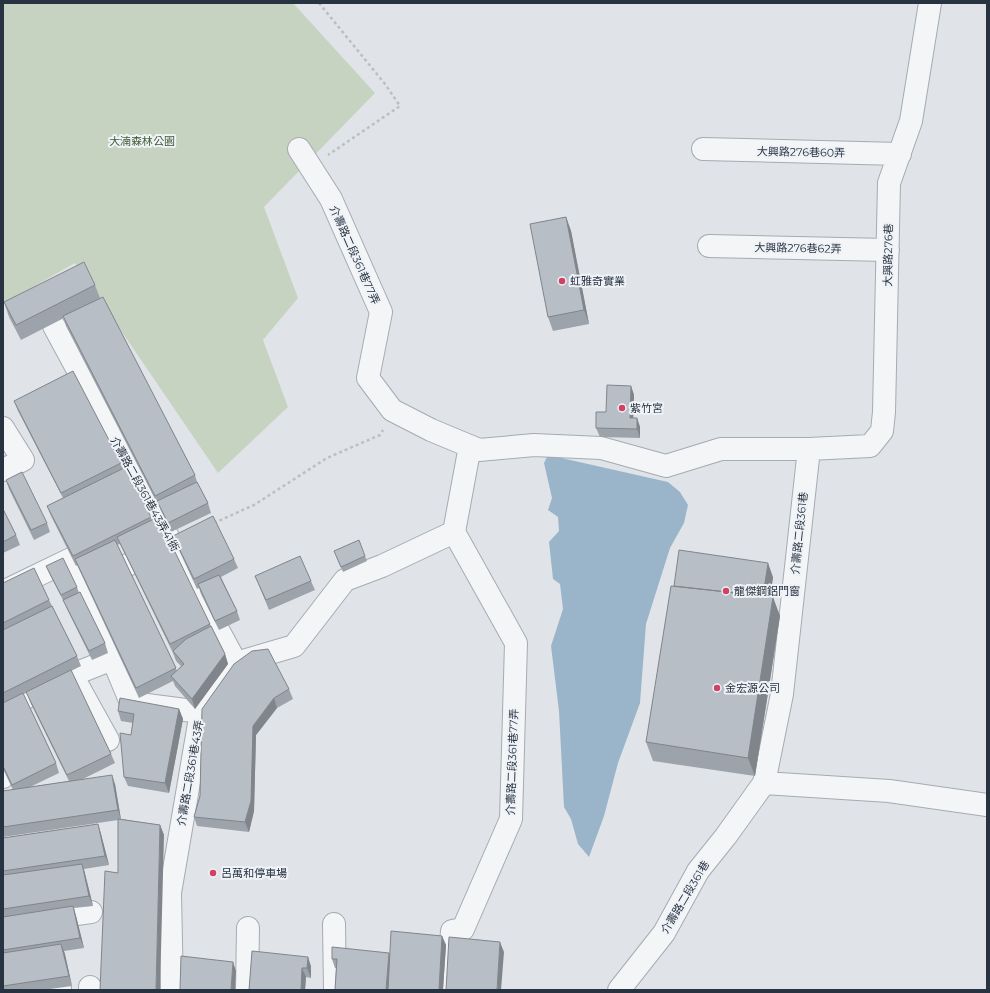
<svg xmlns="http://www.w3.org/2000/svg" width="990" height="993" font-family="Montserrat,'Noto Sans TC',sans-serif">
  <rect width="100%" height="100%" fill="#e0e4e9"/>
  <path fill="#c7d3c1" d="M3 3H293L375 93 264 207 298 298 263 340 288 407 218 473 75 263 3 304Z"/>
  <path fill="#9ab5ca" d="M548 455 668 482 680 492 688 505 684 523 670 548 646 624 640 703 618 763 604 816 589 857 578 844 571 819 564 807 559 711 551 646 563 609 560 584 553 579 549 542 559 531 558 517 548 510 552 498 544 463Z"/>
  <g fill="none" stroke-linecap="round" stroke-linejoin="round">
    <g stroke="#a5abb3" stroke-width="24">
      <path id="minor" d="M299 149 331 199 381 312 368 378 392 410 431 430 479 450 534 445 601 448 666 466 721 449H809L870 446 882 431 884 412 889 183 911 121 930 3
        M703 149 900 154
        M709 246 888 250
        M54 326 236 663
        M3 428 23 460 3 470
        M454 532 470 446
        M156 551 83 587 131 703 201 712
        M3 592 71 559 83 587
        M72 675 108 740
        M3 709 72 675 112 659
        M3 776V777
        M764 783 889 791 987 805
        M3 924 91 912
        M334 924 335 990
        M54 990 60 989
        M90 990V987
        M172 990 170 893 201 712 236 663 294 646 345 580 382 566 454 532
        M247 990 248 928
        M447 990 452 931 463 929 511 819 516 643 454 532
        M619 990 664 933 698 871 726 836 764 783 782 694 809 449"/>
    </g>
    <path stroke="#babfc4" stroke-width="2.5" stroke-dasharray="3 3" stroke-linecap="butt" d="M319 3 385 84 400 106 328 155
      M214 523 254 505 327 458 380 435 383 430"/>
    <use href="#minor" stroke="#f3f5f7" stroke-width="22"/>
  </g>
  <path fill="#9da3aa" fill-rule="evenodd" d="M566 217 571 231 589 324 553 331 548 317Z
    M95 285 100 298 195 475 197 482 208 503 211 513 171 532 161 511 159 505H158L66 326 64 318 21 340 9 317 4 302Z
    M631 386 634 395 633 418H637L640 427V438L600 437 596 428 606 412Z
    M14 401 121 463 123 468 151 517 152 520 210 624 225 654 228 664 195 709 175 686 173 681 139 698 77 565 76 566 51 516 47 506 63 498 18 411ZM120 544 173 653 176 661 181 666 177 671 117 545Z
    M6 480 47 523 50 532 34 540 9 489Z
    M3 509 16 535 20 545 3 553Z
    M173 536 234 559 238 568 221 577 237 611 240 620 219 630 201 594 199 588 197 589 177 546Z
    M336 556H365L367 561 343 572Z
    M46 566 77 587 79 593 105 643 108 653 92 660 67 609 65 604 50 575Z
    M255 576 311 581 315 590 269 610Z
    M773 577 770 597 780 616 755 776 653 761 646 742 674 586Z
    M3 583 49 600 77 656 81 666 71 671 111 754 115 763 83 779 115 784 121 819 160 825 164 835 118 873V820L3 837V791L13 790 3 769ZM27 693 30 702 69 781 30 787 59 773 56 763 23 694Z
    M289 689 293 699 277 708 256 735 254 811 249 832 197 826 194 817 200 796 202 709Z
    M179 709 183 719 169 793 128 786 124 777 133 723 121 721 118 711Z
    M98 824 101 834 109 865 84 869 93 906 74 908 84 948 64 951 72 986 43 990H3V838Z
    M442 936 446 945 443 990H335L336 968H335L332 959 390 956Z
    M252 951 311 966V978L306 977 305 990H249Z"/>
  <path fill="#80858b" d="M566 217 571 231 589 324 584 310Z
    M631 386 634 395 633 427 630 418Z
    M637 418 640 427V438L637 429Z
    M768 563 773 577 768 614 762 600Z
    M773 597 780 616 755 776 748 758Z
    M225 654 228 664 195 709 192 699Z
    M274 698 277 708 256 735 254 811 249 832 245 822 253 726Z
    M179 709 183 719 169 793 165 783Z
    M112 775 115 784 121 820 118 810Z
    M98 824 101 834 109 865 105 856Z
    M160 825 164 835 160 990H156Z
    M82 864 85 874 93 906 89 896Z
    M73 906 76 916 84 948 80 938Z
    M442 936 446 945 443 990H439Z
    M500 942 504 952 501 990H497Z
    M61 944 65 954 72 986 69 976Z
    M389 953 392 962 390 990H386Z
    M308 957 311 966V978L307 968Z
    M233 962 236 971 235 990H231Z
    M302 968 306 977 305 990H301Z"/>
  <path fill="#b7bec6" stroke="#80858b" d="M566 217 584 310 548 317 530 224Z
    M84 262 95 285 16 325 4 302Z
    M103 297 195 475 155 496 63 316Z
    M73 371 121 463 61 493 14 401Z
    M607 385 631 386 630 418H637V429L596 428V412H606Z
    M126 467 151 517 73 556 47 506Z
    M22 472 47 523 31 530 6 480Z
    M197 482 208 503 168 523 157 501Z
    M3 509 16 535 3 542Z
    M213 516 234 559 194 579 173 536Z
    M158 517 210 624 170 644 117 537Z
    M115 540 176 668 136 688 75 559Z
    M359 540 365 556 341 567 334 551Z
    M679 550 768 563 763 596 674 586Z
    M300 556 311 581 266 600 255 576Z
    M63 558 77 587 61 595 46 566Z
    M34 568 49 600 3 623V583Z
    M219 575 237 611 215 621 198 584Z
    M671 586 773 597 748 758 646 742Z
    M80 592 105 643 89 651 63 600Z
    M52 606 77 656 3 693V630Z
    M211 626 225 654 192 699 171 676 184 664 173 651 186 639Z
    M268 649 289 689 274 698 253 726 251 801 245 822 194 817 200 796 202 709 234 664 252 651Z
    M71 670 111 754 67 775 26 692Z
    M23 693 56 763 12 785 3 766V703Z
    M120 698 179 709 165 783 124 777 120 733 131 735 134 714 118 711Z
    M112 775 118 810 3 827V791Z
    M118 819 160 825 156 990H100L105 871 118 873Z
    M98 824 105 856 3 871V838Z
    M82 864 89 896 3 909V875Z
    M73 906 80 938 3 950V917Z
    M391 931 442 936 439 990H388Z
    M449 937 500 942 497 990H446Z
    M61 944 69 976 3 986V953Z
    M332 947 389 953 386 990H335L337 959H332Z
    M252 951 308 957 307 968H302L301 990H249Z
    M181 956 233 962 231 990H180Z"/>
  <g fill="#d14262" stroke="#eff3f7" stroke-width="1.5">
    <circle cx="562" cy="281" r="4"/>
    <circle cx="622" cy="408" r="4"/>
    <circle cx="726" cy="591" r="4"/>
    <circle cx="717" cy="688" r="4"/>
    <circle cx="213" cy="873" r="4"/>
  </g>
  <g text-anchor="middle" stroke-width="4" stroke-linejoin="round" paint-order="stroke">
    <g font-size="11" fill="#405d35" stroke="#eff3f7">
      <text x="142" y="145">大湳森林公園</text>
    </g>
    <g font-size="11" fill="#283341" stroke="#eff3f7">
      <text transform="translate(801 152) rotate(1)" y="4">大興路276巷60弄</text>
      <text transform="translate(798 248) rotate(1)" y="4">大興路276巷62弄</text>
      <text transform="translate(355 255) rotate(66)" y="4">介壽路二段361巷77弄</text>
      <text transform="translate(888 255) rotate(-89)" y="4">大興路276巷</text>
      <text transform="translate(145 494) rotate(61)" y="4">介壽路二段361巷43弄41衖</text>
      <text transform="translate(799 533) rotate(-84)" y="4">介壽路二段361巷</text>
      <text transform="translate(512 762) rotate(-88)" y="4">介壽路二段361巷77弄</text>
      <text transform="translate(190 773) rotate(-80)" y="4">介壽路二段361巷43弄</text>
      <text transform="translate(685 897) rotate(-59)" y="4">介壽路二段361巷</text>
    </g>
    <g font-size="11" fill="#283341" stroke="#eff3f7" text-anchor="start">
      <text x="570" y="285">虹雅奇實業</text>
      <text x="630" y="412">紫竹宮</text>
      <text x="734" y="595">龍傑鋼鋁門窗</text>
      <text x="725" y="692">金宏源公司</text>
      <text x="221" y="877">呂萬和停車場</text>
    </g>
  </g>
  <rect width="990" height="993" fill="none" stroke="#283341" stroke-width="8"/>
</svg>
